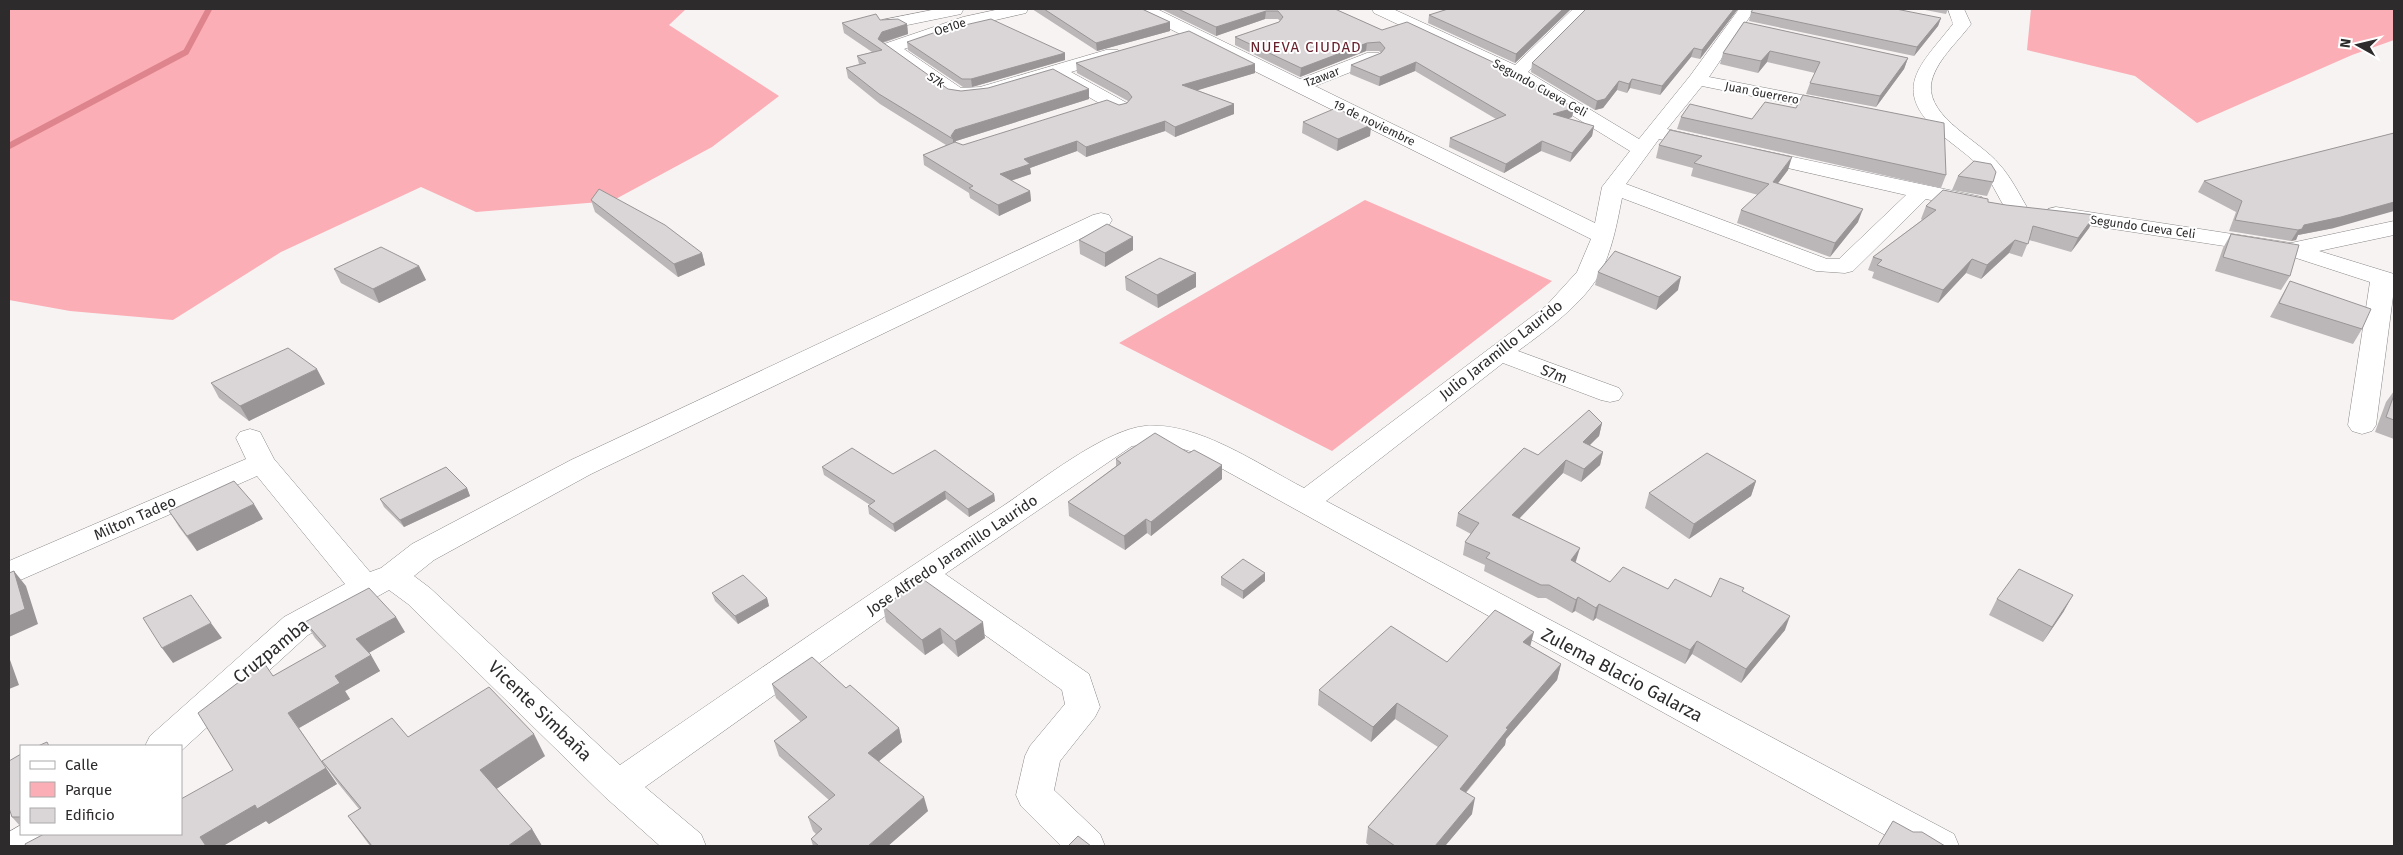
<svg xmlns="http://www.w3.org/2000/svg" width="2403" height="855" font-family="'Fira Sans',sans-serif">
  <rect width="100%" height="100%" fill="#f7f3f3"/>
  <path fill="#fbaeb5" d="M9 9H686L669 25 779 96 712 147 612 201 476 212 421 187 281 252 173 320 70 311 9 300Z
    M2031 9H2394V40L2352 55 2197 123 2135 76 2027 50Z
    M1365 200 1552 281 1332 451 1119 343Z"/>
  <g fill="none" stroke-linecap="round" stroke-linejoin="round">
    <path stroke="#de848d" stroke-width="6" d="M9 146 186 52 209 9"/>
    <g stroke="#8b8787" stroke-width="1">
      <path id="minor" d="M937 9 963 10 961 14 888 29 882 28 879 24 882 20Z
        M1000 9H1028L1026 13 974 25 904 49 961 88 980 87 1106 50H1118L1121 54 1118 58 1071 72 1127 103 1130 107 1127 111H1113L1054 77 981 99 957 100 950 98 881 48 884 44 963 17Z
        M1136 9H1157L1300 79 1367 53H1379L1382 57 1379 61 1315 86 1595 223 1602 187 1630 151 1510 77 1374 13 1372 9H1393L1515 65 1573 9H1590L1528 72 1639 139 1690 76 1739 9H1755L1709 77 1843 103 1846 107 1843 111 1836 113 1702 86 1667 129 1710 139 1713 143 1710 147 1703 149 1659 139 1626 184 1827 259H1839L1906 195 1748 159 1745 155 1748 151 1755 149 1982 197 1985 202 1982 207 1974 209 1926 199 1853 271 1845 273 1816 271 1622 198C1617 223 1612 252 1599 275 1582 305 1545 331 1518 351L1619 388 1623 394 1619 400 1610 402 1601 400 1503 363 1326 501 1954 834 1959 846H1905L1190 451 1161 443 1132 446 945 574 1089 674 1100 707 1095 717 1060 761 1054 790 1100 834 1105 846H1061L1021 806 1016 795 1025 756 1030 746 1065 704 1062 690 922 590 645 787 701 834 706 846H660L605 797 408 604 389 590 308 635 181 751V746H145L150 736 284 617 345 584 257 476 9 585V561L246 459 236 438 240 432 250 429 260 432 274 459 370 572 381 568 412 544 571 460 1093 215 1101 213 1109 215 1112 220 1109 225 591 474 434 560 414 576 430 588 620 765C747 678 874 590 1003 506 1039 482 1104 430 1145 426 1197 421 1259 465 1304 488L1546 306 1577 272 1591 239 1138 13Z
        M1948 9H1964L1971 24C1958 42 1934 62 1931 85 1928 118 1980 141 1999 164 2011 177 2019 194 2028 209L2025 214 2017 216 2009 214C1997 197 1991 177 1975 162 1964 152 1951 143 1939 133 1890 88 1921 65 1953 24Z
        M2056 207 2291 243 2394 221V235L2319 251 2394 274V289L2376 425 2372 431 2362 434 2352 431 2348 425 2370 282 2290 256 2048 219 2045 214 2048 209Z
        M21 825V834H59L52 846H9V832Z"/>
    </g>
    <use href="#minor" fill="#fff" fill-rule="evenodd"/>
  </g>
  <path fill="#bbb7b8" d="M1032 9H1142L1170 22V31L1097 51Z
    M1161 9H1335L1382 30 1574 108 1572 117 1568 119 1594 126 1592 136 1570 162 1541 151 1504 173 1449 147 1450 138 1496 119 1415 71 1379 86 1350 74 1351 65 1381 53 1379 51H1366L1300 77 1235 45V37L1279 22 1280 21 1278 19H1265L1216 36Z
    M1448 9H1571L1515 63 1428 23 1429 15Z
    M1586 9H1738L1700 59 1691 57 1660 95 1630 88 1627 93 1617 90 1603 108 1595 110 1531 72 1532 63Z
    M1920 9H1948L1946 14Z
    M1751 12 1941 18 1938 26 1914 56 1749 21Z
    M880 20 907 24 908 34 883 43 948 89 961 91 1089 99 956 141 955 143 963 145 1127 103 1128 101 1077 73 1076 63 1255 73 1197 90 1234 104V114L1175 137 1165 131 1086 157 1077 151 1030 168 1031 174 1011 181 1030 191 1031 201 999 216 970 198 969 193 924 165 923 155 946 145 880 104 848 78 846 68 859 64 857 56 872 52 844 33 842 23Z
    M1744 22 1908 58 1904 69 1876 107 1806 94 1810 83 1815 73 1767 62 1758 73 1720 64 1723 53Z
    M907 42 1065 53V60L972 87H963L908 50Z
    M1796 108 1946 175 1941 188 1677 129 1681 117 1752 119Z
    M1303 122 1371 125 1370 136 1337 151 1302 133Z
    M1659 145 1788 170 1778 183 1858 222 1830 257 1737 223 1741 210 1758 195 1691 176 1693 168 1656 158Z
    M1958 176 1993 182 1987 196 1952 190Z
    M2204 181 2334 228 2298 235 2296 240 2291 241 2229 231 2236 212 2198 192Z
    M591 200 702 253 705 265 678 277 595 212Z
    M1988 202 2006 205 2095 215 2089 228 2071 252 2029 240 2022 257 2009 253 1981 279 1966 273 1938 303 1872 278 1874 272 1868 270 1873 257 1922 220 1921 219 1926 206Z
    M2231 234 2290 276 2281 290 2215 271 2223 248Z
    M1079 240 1133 250 1105 267 1080 254Z
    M419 266 426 280 379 303 341 283 334 269Z
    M1598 272 1678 290 1656 310 1595 285Z
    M1125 277 1196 287 1158 308 1126 290Z
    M2290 281 2362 329 2353 344 2270 317Z
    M211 383 325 384 249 421 219 398Z
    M2394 391V439L2375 432 2386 402Z
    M1602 423 1599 436 1589 445 1603 452 1600 465 1581 482 1563 473 1519 519 1576 561 1575 563 1610 582 1668 589 1711 597 1742 591 1785 630 1741 683 1692 654 1685 664 1596 618 1593 621 1575 611 1572 613 1546 598H1538L1484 571 1485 565 1463 555 1465 542 1471 534 1456 526 1458 513 1538 455Z
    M1189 453 1222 465V479L1151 536 1147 533 1125 550 1069 516 1068 502 1116 466V459Z
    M822 467 893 474 994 494 995 501 969 517 946 499 895 532 869 514 868 506 870 505 824 475Z
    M1756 481 1751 496 1689 539 1645 508 1649 493Z
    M467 488 470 496 404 527 384 507 380 499Z
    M169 511 263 519 197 551 179 527Z
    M1265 573V581L1243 599 1221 585V577Z
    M712 593 767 598 769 606 738 624 715 601Z
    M1997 599 2064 611 2043 642 1989 615Z
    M883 606 985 638 958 657 943 643 925 655 886 622Z
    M305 622 405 632 369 653 380 671 345 691 350 699 299 728 337 784 269 824 266 821 223 846H26L181 834 233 770 273 676 324 648 315 638Z
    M1530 646 1561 664 1557 680 1506 739 1505 745 1466 793 1472 814 1445 846H1370L1366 843 1368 827 1438 747 1395 719 1371 742 1318 705 1319 690 1447 662Z
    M772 684 846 688 899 728 902 742 879 761 928 811 888 846H813L811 839 816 834 813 831 808 817 829 800 779 756 774 741 801 722 776 698Z
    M408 737 545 756 496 789 532 829 542 846H370L348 816 359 809 337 782 322 761Z
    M21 754V827L12 817Z"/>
  <path fill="#999596" d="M1563 9H1571L1515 63 1516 54Z
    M1734 9H1738L1700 59 1702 50Z
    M1266 11 1265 19 1216 36V27Z
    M1941 18 1938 26 1914 56 1917 47Z
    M1170 22V31L1097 51 1096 43Z
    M907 24 908 34 883 42 880 50 878 39 882 32Z
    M1367 43 1366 51 1300 77 1301 68Z
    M1694 48 1691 57 1660 95 1662 86Z
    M1770 51 1767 62 1758 73 1761 61Z
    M1065 53V60L972 87 971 79Z
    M1908 58 1904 69 1876 107 1880 96Z
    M1416 62 1415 71 1379 86 1380 77Z
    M1255 64V73L1182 95V85Z
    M1632 79 1630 88 1627 93 1629 84Z
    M1619 81 1617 90 1603 108 1595 110 1597 101Z
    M1089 89V99L956 141 953 145V139L951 136 955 130Z
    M1234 104V114L1175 137V127Z
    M1574 108 1572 117 1552 124 1553 114Z
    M1165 121V131L1086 157V147Z
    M1371 125 1370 136 1337 151 1338 139Z
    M1594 126 1592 136 1570 162 1572 153Z
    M1077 141V151L1030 168 1031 174 1001 184 1000 174 1024 159Z
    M1542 141 1541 151 1504 173 1506 164Z
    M1792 157 1788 170 1769 195 1773 182Z
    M1030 191 1031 201 999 216 998 205Z
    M2394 202V211L2334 228 2298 235 2296 240 2291 241 2298 230 2304 225Z
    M1863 209 1858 222 1830 257 1835 243Z
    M2095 215 2089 228 2071 252 2078 238Z
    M1133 237V250L1105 267V253Z
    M2015 240 2009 253 1981 279 1987 265Z
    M702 253 705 265 678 277 674 264Z
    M1972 259 1966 273 1938 303 1943 290Z
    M419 266 426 280 379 303 373 289Z
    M1196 273V287L1158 308 1157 295Z
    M1681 277 1678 290 1656 310 1659 297Z
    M317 369 325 384 249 421 240 406Z
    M1602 423 1599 436 1580 455 1583 442Z
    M1603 452 1600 465 1581 482 1584 469Z
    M1566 460 1563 473 1509 529 1512 515Z
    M1222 465V479L1151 536V522Z
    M1756 481 1751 496 1689 539 1694 524Z
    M467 488 470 496 404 527 400 520Z
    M945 491 946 499 895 532 893 524Z
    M994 494 995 501 969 517 968 509Z
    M254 504 263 519 197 551 187 536Z
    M1146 519 1147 533 1125 550 1124 536Z
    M1580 548 1576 561 1567 573 1571 560Z
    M14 571 26 586 38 624 9 637V616Z
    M1265 573V581L1243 599V591Z
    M2073 595 2064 611 2043 642 2052 627Z
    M1578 597 1575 611 1572 613 1576 600Z
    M767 598 769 606 738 624 735 616Z
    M1599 604 1596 618 1593 621 1596 608Z
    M1790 616 1785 630 1741 683 1746 669Z
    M396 617 405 632 365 655 356 639Z
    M983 622 985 638 958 657 955 641Z
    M211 623 222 638 173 663 162 648Z
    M940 628 943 643 925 655 922 640Z
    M1534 632 1530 647 1523 642Z
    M1697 641 1692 654 1685 664 1690 650Z
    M371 655 380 671 345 691 350 699 299 728 288 713 335 676Z
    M9 657 19 685 9 689Z
    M1561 664 1557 680 1506 739 1505 745 1456 804 1460 789 1506 728Z
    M1397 703 1395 719 1371 742 1373 727Z
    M899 728 902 742 872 767 868 753Z
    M534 734 545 756 492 792 480 770Z
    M326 768 337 784 269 824 266 821 223 846H206L200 837 255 805Z
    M924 797 928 811 888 846H868Z
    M1475 798 1472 814 1445 846H1435Z
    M532 829 542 846H508Z"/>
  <path fill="#dad5d6" stroke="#999596" d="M1044 9H1142L1170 22 1096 43Z
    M1178 9H1335L1382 30 1407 22 1510 70 1574 108 1553 114 1594 126 1572 153 1542 141 1506 164 1450 138 1506 115 1416 62 1380 77 1351 65 1381 53 1385 48 1380 42 1367 43 1301 68 1235 37 1279 22 1283 17 1278 11H1266L1216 27Z
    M1448 9H1563L1516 54 1429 15Z
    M1586 9H1734L1702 50 1694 48 1662 86 1632 79 1629 84 1619 81 1605 99 1597 101 1532 63Z
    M1753 9H1896L1941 18 1917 47 1751 12Z
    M876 14 880 20 898 19 907 24 882 32 878 39 948 89 961 91 988 88 1053 69 1089 89 955 130 951 136 953 139 879 94 846 68 866 63 857 56 882 50 842 23Z
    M991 19 1065 53 971 79H962L907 42 939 31Z
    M1744 22 1908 58 1880 96 1810 83 1820 62 1770 51 1761 61 1723 53Z
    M1189 31 1255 64 1182 85 1234 104 1175 127 1165 121 1086 147 1077 141 1024 159 1030 164 1000 174 1030 191 998 205 969 188 973 186 923 155 955 142 963 145 1107 100 1119 105 1127 103 1132 97 1128 92 1076 63Z
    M1803 95 1944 123 1946 175 1681 117 1690 104 1752 119 1765 102 1796 108Z
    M1336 108 1371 125 1338 139 1303 122Z
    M1670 130 1792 157 1773 182 1863 209 1835 243 1741 210 1769 184 1694 163 1702 156 1659 145Z
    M2394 133V202L2341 217 2304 225 2302 229 2298 230 2235 220 2242 201 2204 181Z
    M1974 161 1991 164 1996 172 1993 182 1958 176Z
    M599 189 665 225 702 253 674 264 591 200Z
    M1943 190 1988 199V202L2006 205 2095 215 2078 238 2033 226 2028 244 2015 240 1987 265 1972 259 1943 290 1877 265 1882 260 1873 257 1936 210 1926 206Z
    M1107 224 1133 237 1105 253 1079 240Z
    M2231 234 2299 245 2290 276 2223 257Z
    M381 247 419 266 373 289 334 269Z
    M1615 251 1681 277 1659 297 1598 272Z
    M1160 258 1196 273 1157 295 1125 277Z
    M2290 281 2371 309 2362 329 2279 303Z
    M288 348 317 369 240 406 211 383Z
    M2394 395V420L2386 417Z
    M1589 410 1602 423 1583 442 1603 452 1584 469 1566 460 1512 515 1580 548 1571 560 1610 582 1623 567 1668 589 1675 579 1711 597 1720 578 1744 588 1742 591 1790 616 1746 669 1697 641 1690 650 1599 604 1596 608 1578 597 1576 600 1549 585H1541L1486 558 1490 553 1465 542 1479 523 1458 513 1524 448 1538 455Z
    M1155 433 1189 453 1194 450 1222 465 1151 522 1146 519 1124 536 1068 502 1121 463 1116 459Z
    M852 448 893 474 935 450 994 494 968 509 945 491 893 524 868 506 875 501 822 467Z
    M1707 453 1756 481 1694 524 1649 493Z
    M446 467 467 488 400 520 380 499Z
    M234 481 254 504 187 536 169 511Z
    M1243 559 1265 573 1243 591 1221 577Z
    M2019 569 2073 595 2052 627 1997 599Z
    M14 571 25 609 9 616V573Z
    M743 575 767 598 735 616 712 593Z
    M924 580 983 622 955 641 940 628 922 640 883 606Z
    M369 588 396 617 356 639 371 655 335 676 340 683 288 713 326 768 257 809 255 805 200 837 206 846H26L25 844 44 834H181V799L233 770 198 713 264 663 273 676 326 646 305 622Z
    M191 595 211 623 162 648 143 618Z
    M1495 610 1534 632 1523 642 1561 664 1506 728 1508 729 1460 789 1475 798 1435 846H1395L1368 827 1448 736 1397 703 1373 727 1319 690 1391 626 1447 662Z
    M812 657 846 688 850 685 899 728 868 753 924 797 868 846H819L811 839 822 829 808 817 835 795 774 741 807 717 772 684Z
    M489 687 534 734 480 770 532 829 508 846H372L348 816 361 808 322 761 392 718 408 737Z
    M47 742 49 746H38Z
    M21 754V817H12L9 808V761Z
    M1893 821 1913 832H1922L1945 846H1878Z
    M1078 836 1091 846H1068Z"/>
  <g text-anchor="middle" stroke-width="4" stroke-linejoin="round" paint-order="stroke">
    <g font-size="12" fill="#2d2b2c" stroke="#fff">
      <text transform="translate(950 27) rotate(-18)" y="4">Oe10e</text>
      <text transform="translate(1322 77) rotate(-21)" y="4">Tzawar</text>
      <text transform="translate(936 80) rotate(33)" y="4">S7k</text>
      <text transform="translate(1540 88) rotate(29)" y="4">Segundo Cueva Celi</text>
      <text transform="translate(1762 93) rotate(11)" y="4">Juan Guerrero</text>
      <text transform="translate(1374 123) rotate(26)" y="4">19 de noviembre</text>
      <text transform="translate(2143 227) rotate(8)" y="4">Segundo Cueva Celi</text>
    </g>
    <g font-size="15" letter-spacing="1" fill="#68222d" stroke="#fff">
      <text x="1306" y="52">NUEVA CIUDAD</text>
    </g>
    <g font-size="15" fill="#2d2b2c" stroke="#fff">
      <text transform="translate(1501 350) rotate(-38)" y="5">Julio Jaramillo Laurido</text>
      <text transform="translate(1554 374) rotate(21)" y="5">S7m</text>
      <text transform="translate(135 518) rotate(-24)" y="5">Milton Tadeo</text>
      <text transform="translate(952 555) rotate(-34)" y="5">Jose Alfredo Jaramillo Laurido</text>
    </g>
    <g font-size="18" fill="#2d2b2c" stroke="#fff">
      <text transform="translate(271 651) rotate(-39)" y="6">Cruzpamba</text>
      <text transform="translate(1622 675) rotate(28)" y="6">Zulema Blacio Galarza</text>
      <text transform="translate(540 711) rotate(44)" y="6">Vicente Simbaña</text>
    </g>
  </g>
  <rect width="2403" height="855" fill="none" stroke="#2d2b2c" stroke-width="20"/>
  <rect x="20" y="745" width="162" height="90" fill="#ffffff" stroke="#abaaab"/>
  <rect x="30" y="761" width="25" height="8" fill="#ffffff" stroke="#abaaab"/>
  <text x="65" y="770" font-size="15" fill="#2d2b2c">Calle</text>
  <rect x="30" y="782" width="25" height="15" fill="#fbaeb5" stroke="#abaaab"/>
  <text x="65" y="795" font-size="15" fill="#2d2b2c">Parque</text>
  <rect x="30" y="808" width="25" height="15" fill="#dad5d6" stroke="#abaaab"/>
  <text x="65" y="820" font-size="15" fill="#2d2b2c">Edificio</text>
  <g transform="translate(2358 45) rotate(278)" stroke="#ffffff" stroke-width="4" paint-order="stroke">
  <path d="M0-4L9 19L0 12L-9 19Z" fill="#2d2b2c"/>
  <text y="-8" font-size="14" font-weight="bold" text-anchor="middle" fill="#2d2b2c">N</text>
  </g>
</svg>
